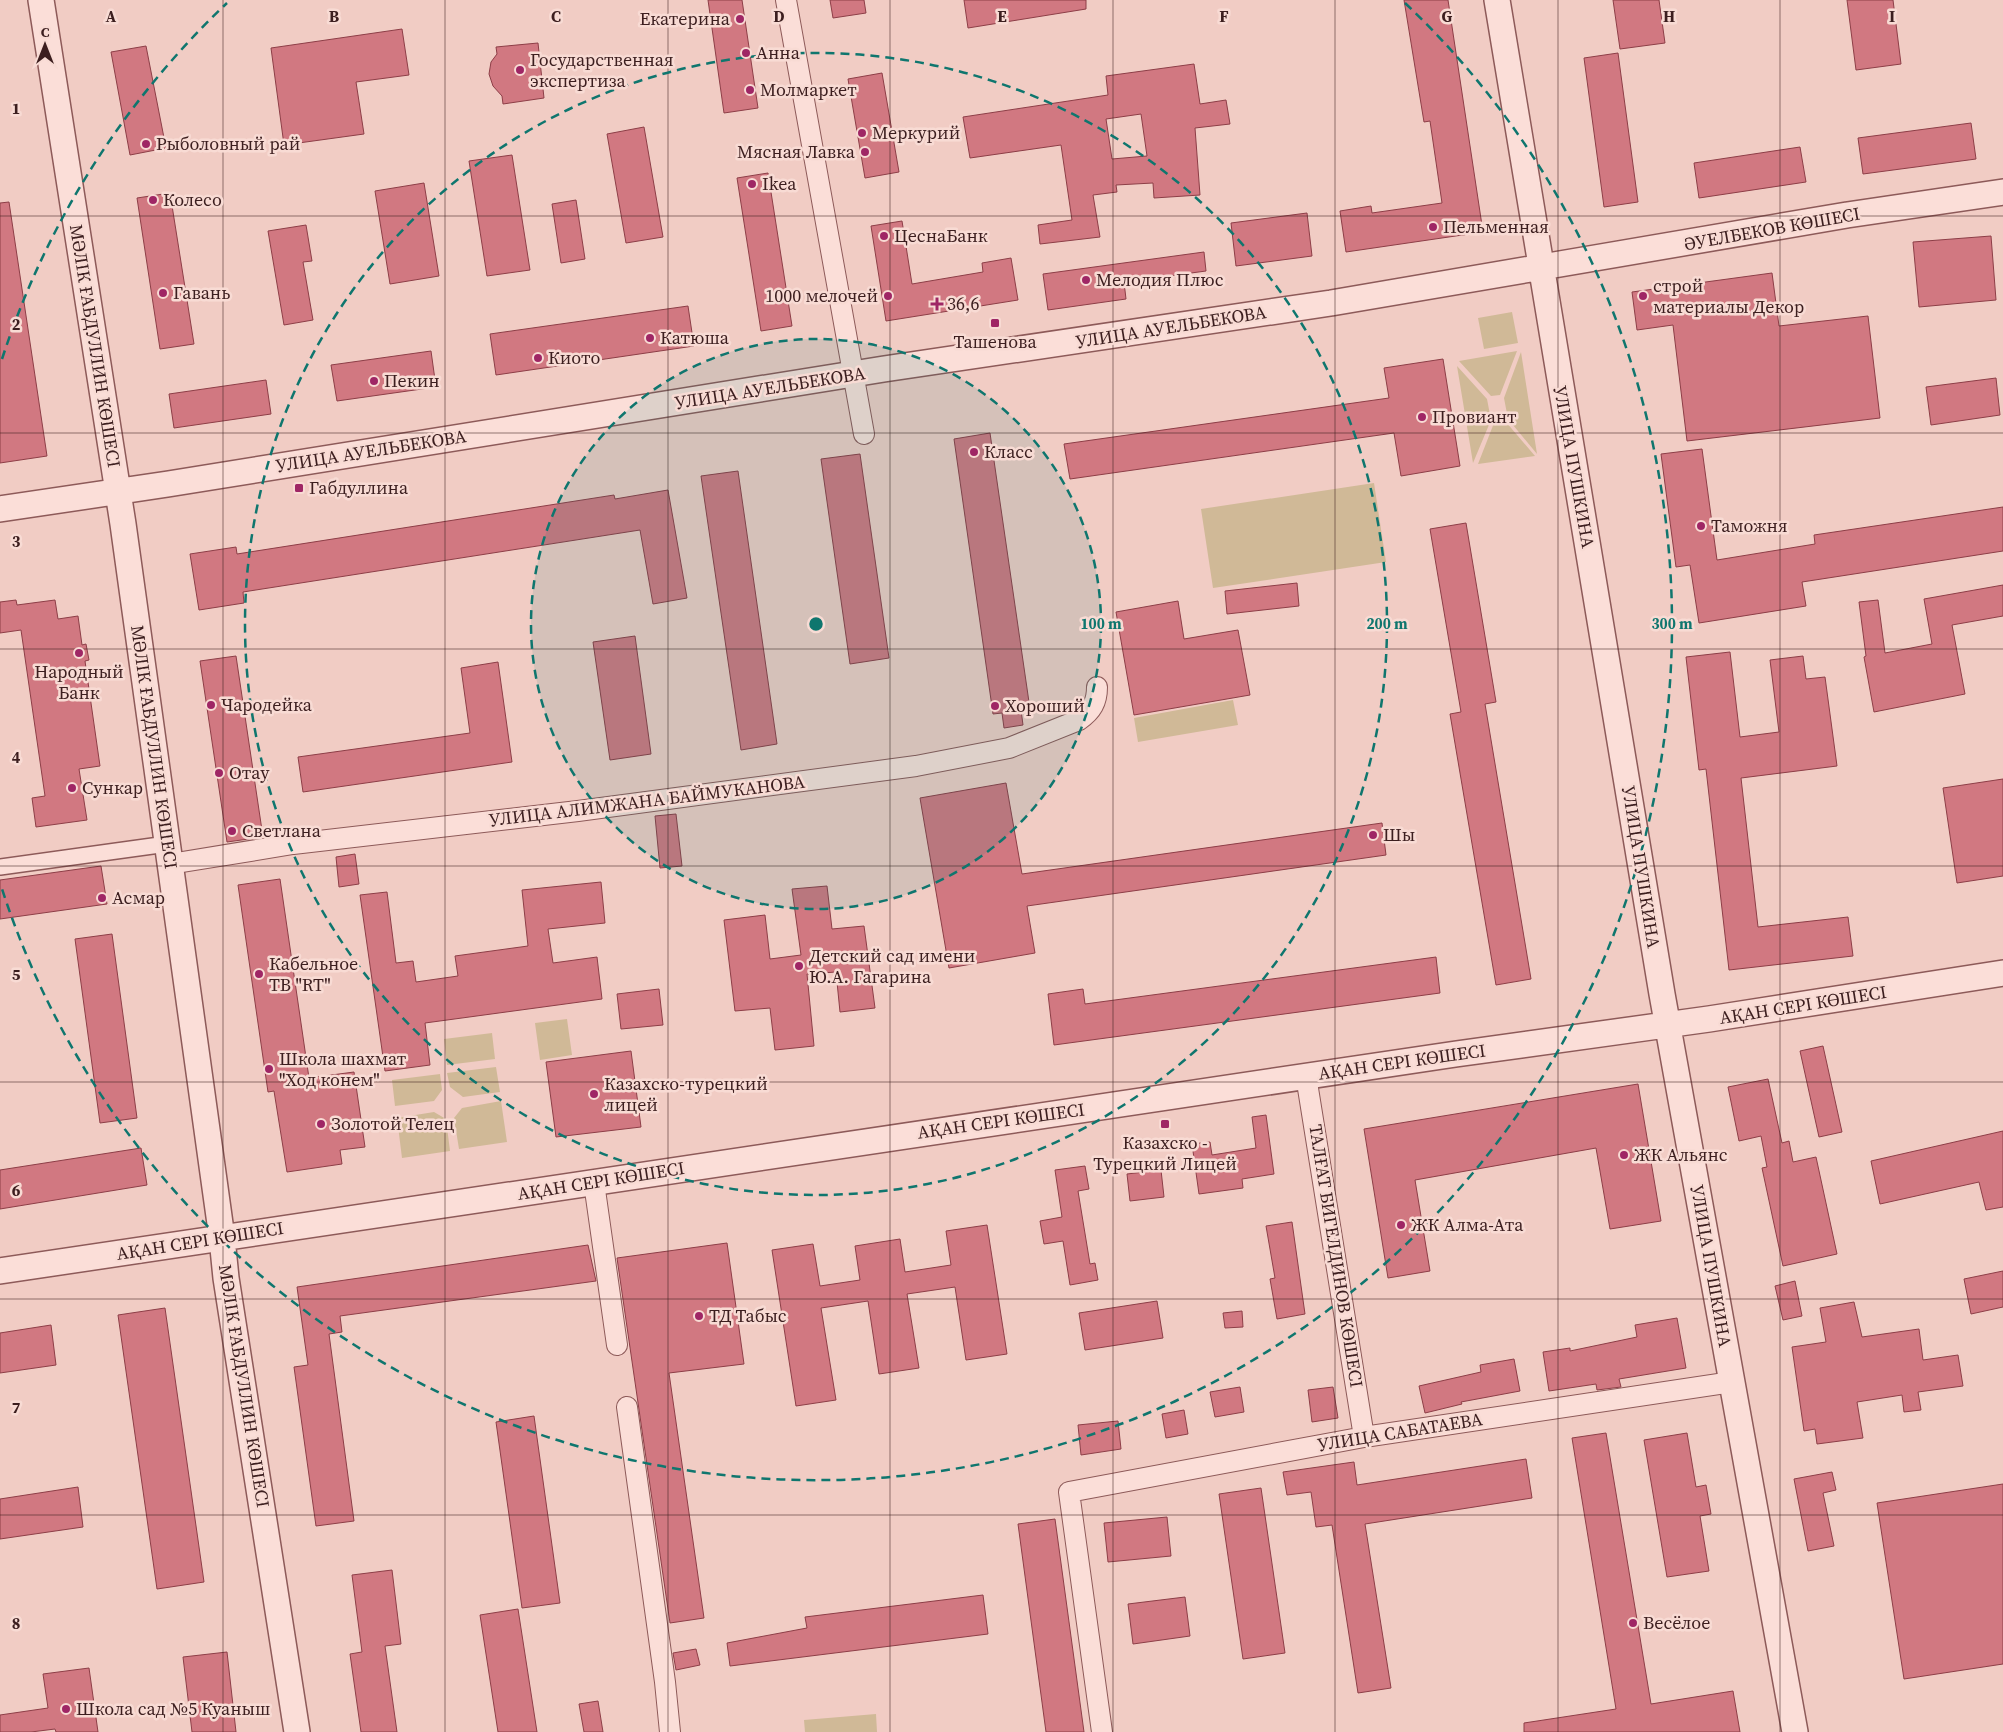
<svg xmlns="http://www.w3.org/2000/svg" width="2003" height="1732" font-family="'Source Serif 4',serif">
  <rect width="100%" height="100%" fill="#f1ccc4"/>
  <path fill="#d0b997" d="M1512 312 1518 343 1484 349 1478 318Z
    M1517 351 1500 395 1491 396 1459 361Z
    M1521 352 1537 454 1508 419 1504 398Z
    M1457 366 1487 399 1491 420 1473 463Z
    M1506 422 1535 456 1478 464 1494 423Z
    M1374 483 1386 562 1213 588 1201 509Z
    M1233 700 1238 725 1138 742 1134 718Z
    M567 1019 572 1055 540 1060 535 1023Z
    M492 1033 495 1059 447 1065 444 1039Z
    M496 1067 500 1092 463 1097 450 1087 447 1073Z
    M440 1074 442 1090 434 1101 395 1106 392 1080Z
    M501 1101 507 1142 459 1149 454 1118 462 1108Z
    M434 1112 446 1119 450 1151 402 1158 397 1118Z
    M876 1714 877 1732H805L804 1720Z"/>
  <path fill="#d17881" stroke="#8d3e47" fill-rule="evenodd" d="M708 0H742L758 108 724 113Z
    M830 0H864L866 13 833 18Z
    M964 0H1086V9L968 28Z
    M1404 0H1448L1483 232 1346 252 1340 211 1371 206 1372 213 1442 203 1430 121 1424 122Z
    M1613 0H1659L1665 43 1620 49Z
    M1847 0H1893L1901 64 1856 70Z
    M402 29 409 75 356 82 364 134 284 145 271 48Z
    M538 43 544 98 503 104 502 96 493 86 489 74 491 62 497 54 496 47Z
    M146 46 166 148 130 155 111 52Z
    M1618 53 1638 202 1604 207 1584 58Z
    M1194 64 1200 104 1226 100 1230 124 1195 128 1200 195 1154 198 1153 183 1116 185 1117 192 1093 195 1100 237 1040 244 1038 225 1072 220 1061 145 970 158 963 117 1108 95 1106 76ZM1141 114 1147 156 1112 159 1106 119Z
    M882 73 899 172 865 178 848 79Z
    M1971 123 1976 159 1863 174 1858 138Z
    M644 127 663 237 626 243 607 134Z
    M1800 147 1806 182 1699 198 1694 163Z
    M512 155 530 270 487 276 469 161Z
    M768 173 792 326 761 331 737 178Z
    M424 183 439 276 390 284 375 191Z
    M170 193 194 344 160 349 137 198Z
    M576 200 585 259 561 263 552 204Z
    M9 202 47 456 0 463V203Z
    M1307 213 1312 256 1236 266 1231 223Z
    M902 221 912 284 983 272 982 263 1011 258 1018 300 886 321 871 226Z
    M306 225 312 261 303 262 313 320 284 325 268 231Z
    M1991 236 1996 300 1919 307 1913 242Z
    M1204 252 1206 271 1124 282 1126 299 1048 310 1043 274Z
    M1772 273 1779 326 1868 316 1880 418 1687 441 1673 325 1637 330 1632 292Z
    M688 306 694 346 496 375 490 334Z
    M431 351 436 387 337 401 331 365Z
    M1443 359 1460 466 1401 476 1394 433 1070 479 1064 444 1389 398 1384 368Z
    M1996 378 2000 415 1931 425 1926 387Z
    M266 380 271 414 174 428 169 394Z
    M990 433 1030 709 1021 710 1023 725 1004 728 1002 713 993 714 954 439Z
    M1702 449 1717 560 1815 544 1814 535 2003 507V551L1802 582 1806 606 1699 623 1690 565 1676 567 1661 454Z
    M860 454 889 658 850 664 821 459Z
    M738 471 777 744 741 750 701 476Z
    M668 490 687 598 653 604 640 530 243 592 244 603 199 610 190 554 236 547 237 554 614 495 615 499Z
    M1466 523 1496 702 1485 704 1531 979 1496 985 1450 714 1461 712 1430 529Z
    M1297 583 1299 606 1227 614 1225 591Z
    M2003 585V616L1952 625 1965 694 1874 712 1864 657 1866 656 1859 602 1878 600 1885 653 1932 644 1924 599Z
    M16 600 17 605 55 600 58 619 78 616 82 645 86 644 89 660 85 661 100 766 79 769 87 820 36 827 32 798 45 796 21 630 0 633V602Z
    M1178 601 1184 639 1238 630 1250 695 1134 715 1116 612Z
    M635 636 651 754 610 760 593 642Z
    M1730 652 1740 737 1779 732 1770 660 1803 656 1806 679 1825 677 1837 766 1741 778 1758 927 1848 917 1853 956 1729 970 1706 769 1699 770 1686 657Z
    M236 656 263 837 227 842 200 661Z
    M498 662 512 762 303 792 298 757 470 733 461 668Z
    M2003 779V876L1957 883 1943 788Z
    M1006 783 1022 874 1382 823 1386 855 1027 906 1035 953 949 968 920 798Z
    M676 814 682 866 660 868 655 816Z
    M355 854 359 884 339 887 336 857Z
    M101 866 107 904 0 919V880Z
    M280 879 309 1078 354 1072 365 1147 340 1150 342 1164 287 1172 274 1091 268 1092 238 885Z
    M601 882 605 923 548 929 553 963 597 957 602 999 425 1023 430 1065 385 1071 360 895 387 892 396 963 413 961 416 982 458 976 455 956 528 946 522 890Z
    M827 886 832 929 864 926 875 1008 840 1012 836 972 807 974 814 1046 775 1050 770 1008 735 1011 724 920 765 915 770 959 801 955 792 889Z
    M112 934 137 1118 100 1123 75 939Z
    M1436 957 1440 993 1054 1045 1048 994 1083 989 1085 1004Z
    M659 989 663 1025 621 1029 617 994Z
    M1823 1046 1842 1132 1819 1137 1800 1051Z
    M631 1051 641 1127 556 1137 546 1062Z
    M1768 1079 1782 1143 1789 1141 1793 1162 1816 1157 1837 1254 1783 1266 1762 1168 1767 1167 1761 1136 1739 1141 1728 1087Z
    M1638 1084 1661 1221 1610 1229 1596 1148 1415 1180 1430 1271 1388 1278 1364 1129Z
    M1266 1115 1274 1174 1242 1179 1243 1188 1199 1194 1192 1144 1210 1142 1212 1155 1256 1148 1252 1117Z
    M2003 1131V1207L1986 1210 1979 1182 1880 1204 1871 1161Z
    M141 1148 147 1185 0 1209V1170Z
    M1085 1166 1089 1189 1078 1191 1090 1264 1095 1263 1098 1280 1070 1285 1063 1241 1044 1244 1040 1221 1062 1217 1055 1170Z
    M1161 1170 1164 1197 1130 1201 1127 1174Z
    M1292 1222 1305 1314 1277 1319 1270 1279 1275 1278 1266 1226Z
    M987 1225 1007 1354 966 1360 955 1287 907 1294 919 1368 879 1374 868 1301 821 1308 836 1400 796 1406 772 1250 813 1244 820 1286 860 1280 855 1246 900 1239 905 1272 951 1265 946 1231Z
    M727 1243 744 1364 669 1373 704 1618 670 1623 617 1258Z
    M588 1245 596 1281 340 1316 342 1332 329 1334 354 1521 316 1526 294 1367 308 1365 297 1287Z
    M2003 1271V1307L1971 1314 1964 1279Z
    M1795 1281 1802 1316 1783 1320 1775 1286Z
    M1157 1301 1163 1338 1085 1350 1079 1313Z
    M1854 1302 1862 1337 1919 1329 1923 1360 1958 1355 1963 1386 1918 1392 1921 1410 1904 1412 1902 1395 1857 1402 1863 1438 1817 1444 1815 1429 1804 1431 1792 1347 1826 1342 1820 1308Z
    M165 1308 204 1582 157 1589 118 1315Z
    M1242 1311 1243 1327 1225 1328 1223 1313Z
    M1677 1318 1686 1368 1619 1379 1621 1387 1597 1390 1596 1384 1549 1391 1543 1352 1570 1348V1351L1637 1337 1635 1325Z
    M51 1325 56 1365 0 1373V1333Z
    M1514 1359 1520 1391 1461 1402 1462 1404 1425 1413 1419 1386 1481 1372 1480 1365Z
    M1240 1387 1244 1412 1215 1417 1210 1392Z
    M1333 1387 1338 1418 1312 1422 1308 1390Z
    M1184 1410 1188 1434 1166 1438 1162 1414Z
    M534 1416 560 1603 522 1608 496 1422Z
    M1118 1421 1121 1449 1081 1455 1078 1425Z
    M1606 1433 1651 1704 1733 1691 1740 1732H1524V1723L1616 1709 1572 1438Z
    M1687 1433 1696 1487 1706 1485 1711 1514 1700 1516 1709 1571 1667 1577 1644 1440Z
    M1526 1459 1532 1498 1365 1524 1391 1688 1358 1693 1332 1525 1316 1527 1311 1492 1287 1495 1283 1472 1354 1462 1357 1485Z
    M1832 1472 1836 1490 1823 1493 1834 1546 1808 1551 1794 1479Z
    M2003 1484V1664L1904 1679 1877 1503Z
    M78 1487 83 1527 0 1539V1499Z
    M1261 1488 1285 1653 1243 1659 1219 1494Z
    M1167 1517 1171 1556 1108 1562 1104 1523Z
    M1055 1519 1084 1732H1046L1018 1524Z
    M392 1570 401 1644 385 1646 397 1732H361L350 1654 362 1652 352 1575Z
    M983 1595 988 1634 730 1666 727 1643 807 1628 805 1617Z
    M1185 1597 1190 1636 1133 1644 1128 1604Z
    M518 1609 537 1732H498L480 1615Z
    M696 1649 700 1665 676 1670 673 1653Z
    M227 1652 236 1732H192L183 1657Z
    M89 1668 98 1732H56L55 1729 31 1732H0V1715L48 1708 43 1674Z
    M598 1701 603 1732H584L579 1704Z"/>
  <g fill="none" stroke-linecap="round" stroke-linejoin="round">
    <g stroke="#8d5a59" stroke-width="18">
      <path id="pedestrian" d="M0 867 167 844"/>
    </g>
    <g stroke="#8d5a59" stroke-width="22">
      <path id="minor" d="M786 0 864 434
        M170 864 293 844 578 811 916 766 1009 748 1079 720C1092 711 1097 702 1097 687
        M1306 1076 1364 1437
        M594 1183 617 1345
        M627 1407 665 1682 670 1732
        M1102 1732 1069 1492 1364 1437 1732 1382"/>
    </g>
    <g stroke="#8d5a59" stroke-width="28">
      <path id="tertiary" d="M41 0 123 524 222 1238 226 1278 297 1732
        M1497 0 1662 994 1795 1732
        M0 509 168 484 884 369 1331 303 1847 215 2003 192
        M0 1271 1456 1054 1709 1019 2003 973"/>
    </g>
    <use href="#pedestrian" stroke="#fbded8" stroke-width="15"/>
    <use href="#minor" stroke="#fbded8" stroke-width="20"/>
    <use href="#tertiary" stroke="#fbded8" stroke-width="25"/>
  </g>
  <path fill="none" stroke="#3c1e1f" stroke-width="1" stroke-opacity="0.55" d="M223 0V1732M445 0V1732M668 0V1732M890 0V1732M1113 0V1732M1335 0V1732M1558 0V1732M1780 0V1732M0 216H2003M0 433H2003M0 649H2003M0 866H2003M0 1082H2003M0 1299H2003M0 1515H2003"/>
  <circle cx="816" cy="624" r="285" fill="#0f766e" fill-opacity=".12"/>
  <g fill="none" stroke="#0f766e" stroke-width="2.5" stroke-dasharray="9 6">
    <circle cx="816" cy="624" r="285"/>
    <circle cx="816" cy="624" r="571"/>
    <path d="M2 359A856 856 0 0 1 227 3M1405 3A856 856 0 1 1 2 889"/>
  </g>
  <g fill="#9f2665" stroke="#f8dbd4" stroke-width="2">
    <circle cx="740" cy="19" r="5"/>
    <circle cx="746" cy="53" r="5"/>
    <circle cx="520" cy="70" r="5"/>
    <circle cx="750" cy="90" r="5"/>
    <circle cx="862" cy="133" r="5"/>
    <circle cx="146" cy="144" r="5"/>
    <circle cx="865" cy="152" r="5"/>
    <circle cx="752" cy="184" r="5"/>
    <circle cx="153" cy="200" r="5"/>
    <circle cx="1433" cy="227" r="5"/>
    <circle cx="884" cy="236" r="5"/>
    <circle cx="1086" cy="280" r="5"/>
    <circle cx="163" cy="293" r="5"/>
    <circle cx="888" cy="296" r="5"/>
    <circle cx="1643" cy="296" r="5"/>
    <path d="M934.5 296.5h5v5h5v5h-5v5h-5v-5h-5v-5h5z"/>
    <rect x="990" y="318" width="10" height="10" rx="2.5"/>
    <circle cx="650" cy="338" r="5"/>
    <circle cx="538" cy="358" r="5"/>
    <circle cx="374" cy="381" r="5"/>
    <circle cx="1422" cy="417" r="5"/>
    <circle cx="974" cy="452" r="5"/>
    <rect x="294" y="483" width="10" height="10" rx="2.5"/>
    <circle cx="1701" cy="526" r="5"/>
    <circle cx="79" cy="653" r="5"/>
    <circle cx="211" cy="705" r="5"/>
    <circle cx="995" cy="706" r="5"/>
    <circle cx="219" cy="773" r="5"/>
    <circle cx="72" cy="788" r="5"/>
    <circle cx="232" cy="831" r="5"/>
    <circle cx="1373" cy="835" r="5"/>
    <circle cx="102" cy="898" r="5"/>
    <circle cx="799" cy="966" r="5"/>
    <circle cx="259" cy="974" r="5"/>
    <circle cx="269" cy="1069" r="5"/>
    <circle cx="594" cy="1094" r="5"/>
    <circle cx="321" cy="1124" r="5"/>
    <rect x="1160" y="1119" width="10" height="10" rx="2.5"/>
    <circle cx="1624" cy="1155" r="5"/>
    <circle cx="1401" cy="1225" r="5"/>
    <circle cx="699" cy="1316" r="5"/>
    <circle cx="1633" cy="1623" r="5"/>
    <circle cx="66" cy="1709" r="5"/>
  </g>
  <g text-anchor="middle" stroke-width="5" stroke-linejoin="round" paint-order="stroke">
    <g font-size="18" fill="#3c1e1f" stroke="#f8dbd4" text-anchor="start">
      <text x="730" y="25" text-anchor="end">Екатерина</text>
      <text x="756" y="59">Анна</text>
      <text x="530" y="66">Государственная<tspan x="530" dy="21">экспертиза</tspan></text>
      <text x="760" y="96">Молмаркет</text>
      <text x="872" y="139">Меркурий</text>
      <text x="156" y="150">Рыболовный рай</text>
      <text x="855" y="158" text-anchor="end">Мясная Лавка</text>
      <text x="762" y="190">Ikea</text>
      <text x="163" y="206">Колесо</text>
      <text x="1443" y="233">Пельменная</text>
      <text x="894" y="242">ЦеснаБанк</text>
      <text x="1096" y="286">Мелодия Плюс</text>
      <text x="1653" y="292">строй<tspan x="1653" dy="21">материалы Декор</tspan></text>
      <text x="173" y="299">Гавань</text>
      <text x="878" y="302" text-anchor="end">1000 мелочей</text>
      <text x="947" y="310">36,6</text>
      <text x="660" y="344">Катюша</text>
      <text x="995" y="348" text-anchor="middle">Ташенова</text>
      <text x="548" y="364">Киото</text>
      <text x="384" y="387">Пекин</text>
      <text x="1432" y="423">Провиант</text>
      <text x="984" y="458">Класс</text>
      <text x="309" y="494">Габдуллина</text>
      <text x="1711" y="532">Таможня</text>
      <text x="79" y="678" text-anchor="middle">Народный<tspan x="79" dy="21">Банк</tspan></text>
      <text x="221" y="711">Чародейка</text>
      <text x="1005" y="712">Хороший</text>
      <text x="229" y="779">Отау</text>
      <text x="82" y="794">Сункар</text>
      <text x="242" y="837">Светлана</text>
      <text x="1383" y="841">Шы</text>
      <text x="112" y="904">Асмар</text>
      <text x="809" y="962">Детский сад имени<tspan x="809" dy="21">Ю.А. Гагарина</tspan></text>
      <text x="269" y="970">Кабельное<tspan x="269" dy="21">ТВ "RT"</tspan></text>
      <text x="279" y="1065">Школа шахмат<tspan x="279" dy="21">"Ход конем"</tspan></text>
      <text x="604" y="1090">Казахско-турецкий<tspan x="604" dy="21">лицей</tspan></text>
      <text x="331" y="1130">Золотой Телец</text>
      <text x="1165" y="1149" text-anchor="middle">Казахско -<tspan x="1165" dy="21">Турецкий Лицей</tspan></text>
      <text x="1634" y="1161">ЖК Альянс</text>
      <text x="1411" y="1231">ЖК Алма-Ата</text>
      <text x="709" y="1322">ТД Табыс</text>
      <text x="1643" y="1629">Весёлое</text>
      <text x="76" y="1715">Школа сад №5 Куаныш</text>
    </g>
    <g font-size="18" fill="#3c1e1f" stroke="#f8dbd4">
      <text transform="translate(1772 229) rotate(-10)" y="6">ӘУЕЛБЕКОВ КӨШЕСІ</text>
      <text transform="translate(1171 327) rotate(-9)" y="6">УЛИЦА АУЕЛЬБЕКОВА</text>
      <text transform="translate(95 346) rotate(81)" y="6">МӘЛІК ҒАБДУЛЛИН КӨШЕСІ</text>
      <text transform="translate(770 388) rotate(-9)" y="6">УЛИЦА АУЕЛЬБЕКОВА</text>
      <text transform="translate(371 451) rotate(-9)" y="6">УЛИЦА АУЕЛЬБЕКОВА</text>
      <text transform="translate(1574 467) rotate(80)" y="6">УЛИЦА ПУШКИНА</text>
      <text transform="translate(154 747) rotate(82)" y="6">МӘЛІК ҒАБДУЛЛИН КӨШЕСІ</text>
      <text transform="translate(647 801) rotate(-7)" y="6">УЛИЦА АЛИМЖАНА БАЙМУКАНОВА</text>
      <text transform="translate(1641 867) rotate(81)" y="6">УЛИЦА ПУШКИНА</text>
      <text transform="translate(1803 1005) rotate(-9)" y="6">АҚАН СЕРІ КӨШЕСІ</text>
      <text transform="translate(1402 1062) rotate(-8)" y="6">АҚАН СЕРІ КӨШЕСІ</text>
      <text transform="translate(1001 1121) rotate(-8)" y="6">АҚАН СЕРІ КӨШЕСІ</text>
      <text transform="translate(601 1181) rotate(-9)" y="6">АҚАН СЕРІ КӨШЕСІ</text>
      <text transform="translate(200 1241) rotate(-9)" y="6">АҚАН СЕРІ КӨШЕСІ</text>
      <text transform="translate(1336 1256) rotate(81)" y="6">ТАЛҒАТ БИГЕЛДИНОВ КӨШЕСІ</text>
      <text transform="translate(1711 1266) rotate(80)" y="6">УЛИЦА ПУШКИНА</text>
      <text transform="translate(244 1386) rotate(81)" y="6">МӘЛІК ҒАБДУЛЛИН КӨШЕСІ</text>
      <text transform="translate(1400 1432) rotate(-9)" y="6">УЛИЦА САБАТАЕВА</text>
    </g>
  </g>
  <g font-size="16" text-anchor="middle" font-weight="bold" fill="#3c1e1f" stroke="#f8dbd4" stroke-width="5" stroke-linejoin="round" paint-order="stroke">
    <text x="111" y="22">A</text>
    <text x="334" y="22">B</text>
    <text x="556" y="22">C</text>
    <text x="779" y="22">D</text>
    <text x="1002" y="22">E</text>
    <text x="1224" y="22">F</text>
    <text x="1447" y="22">G</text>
    <text x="1669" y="22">H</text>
    <text x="1892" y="22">I</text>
    <text x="16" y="114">1</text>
    <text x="16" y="330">2</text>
    <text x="16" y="547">3</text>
    <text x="16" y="763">4</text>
    <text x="16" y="980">5</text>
    <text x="16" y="1196">6</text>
    <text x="16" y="1413">7</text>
    <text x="16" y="1629">8</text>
  </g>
  <circle cx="816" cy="624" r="8" fill="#0f766e" stroke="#f8dbd4" stroke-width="2.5"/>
  <g font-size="15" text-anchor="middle" font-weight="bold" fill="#0f766e" stroke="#f8dbd4" stroke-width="5" stroke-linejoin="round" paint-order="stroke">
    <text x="1101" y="629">100 m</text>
    <text x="1387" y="629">200 m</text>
    <text x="1672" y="629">300 m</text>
  </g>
  <g transform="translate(45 45)" stroke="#f8dbd4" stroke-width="4" paint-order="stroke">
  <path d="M0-4L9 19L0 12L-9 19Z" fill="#3c1e1f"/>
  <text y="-8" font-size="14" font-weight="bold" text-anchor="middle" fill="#3c1e1f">С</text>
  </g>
</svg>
